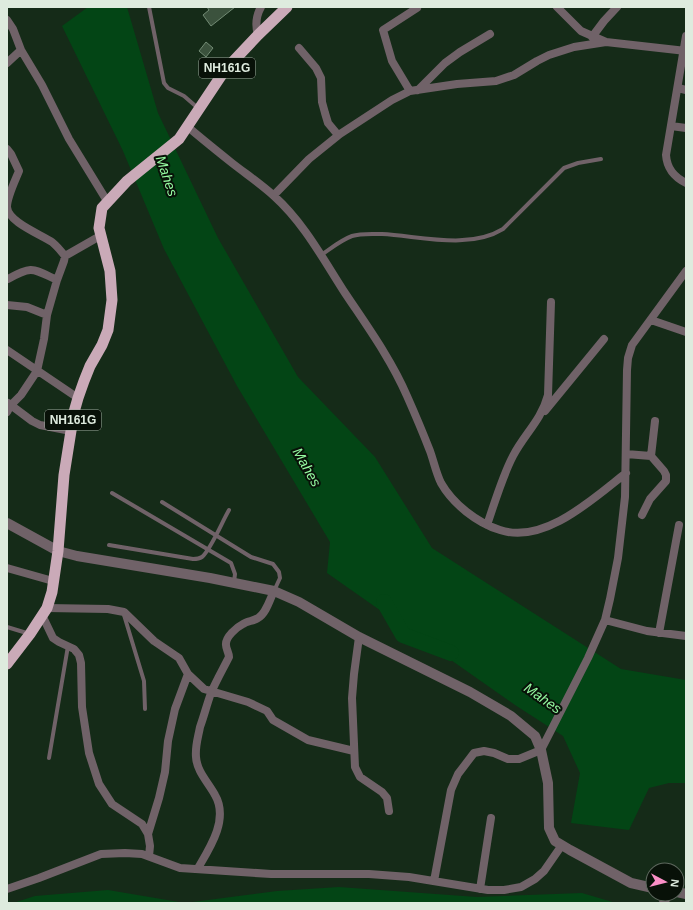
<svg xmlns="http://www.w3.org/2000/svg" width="693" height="910" font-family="Arial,sans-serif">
  <rect width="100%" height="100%" fill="#152b18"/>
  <path fill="#034515" d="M88 7H127L158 113 218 238 298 377 375 457 432 548 621 669 686 680V783H669L649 788 629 830 571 823 580 773 563 736 515 705 327 573 330 542 237 386 164 249 123 151 62 26Z
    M339 887 477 897 582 893 616 903H13L35 896 108 890 185 903 277 891Z"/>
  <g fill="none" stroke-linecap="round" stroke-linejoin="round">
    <path stroke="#034515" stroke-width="16" d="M384 602 403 635 451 653"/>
  </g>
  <path fill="#3b523d" stroke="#728b74" d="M207 7H235L211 26 203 15 209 10Z
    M206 42 213 48 206 57 199 51Z"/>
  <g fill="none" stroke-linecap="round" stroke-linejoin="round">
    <path stroke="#706268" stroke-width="4" d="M149 7 164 83 168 88 184 96 199 109
      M321 255C330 249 341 240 352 236 361 233 373 234 382 234 420 236 469 250 503 229L564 168 578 163 601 159
      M112 493 231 563 235 574 234 582
      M162 502 251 557 273 564 279 572 280 578 274 591
      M109 545 193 559C196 559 199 559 202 557 211 549 222 522 229 510
      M124 615 144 681 145 709
      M7 627 30 634
      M49 758 68 646"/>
    <path stroke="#706268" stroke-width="8" d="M557 7 581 31 606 42 686 51
      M7 20 13 29 21 50 42 85 69 139 107 201
      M258 35C255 25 256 16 261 7
      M686 36 666 155C667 169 674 177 686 183
      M592 37 604 21 617 7
      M299 48 316 68 321 78 322 102 325 113 328 123 338 135
      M7 63 21 50
      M678 88 686 90
      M418 90 445 63 460 52 490 34
      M410 91 392 61 383 30 417 8
      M671 126 686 128
      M188 127C202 139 217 151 232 163 246 174 261 184 274 196 304 223 323 259 345 293 367 326 391 359 407 396 415 414 423 433 430 451 434 462 436 473 441 483 453 504 477 523 500 530 544 545 594 498 626 473
      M7 149 11 154 19 171C15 181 7 197 7 207 8 222 40 234 52 242 57 246 61 251 65 256L64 261 57 280 47 315 44 339 37 371 21 395 11 405 7 412
      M274 195 309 159 340 134 392 100 410 91 457 84 496 81 514 75 537 61 549 55 574 47 606 42
      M65 256 100 236
      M8 279C33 265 33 269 57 280
      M7 305 27 307 47 315
      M651 320 686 332
      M7 350 78 398
      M8 403 32 421 40 425 71 431
      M545 411 604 339
      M626 454 651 456
      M642 515 650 499 666 481V475L664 471 651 456 655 421
      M487 525C495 502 502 477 513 456 525 433 541 421 548 395L551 302
      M7 568 53 581
      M47 608 108 609 124 612 154 641 179 658 188 674 204 689 248 702 267 711 273 720 308 740 354 751
      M42 615 53 638 59 642 74 649 79 655 81 663 82 707 89 753 99 784 112 804 142 824 148 834 150 846 149 856
      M605 620 647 631 686 636
      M659 633 679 525
      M359 637 354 674 352 698 355 767 360 777 382 792 387 798 389 811
      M148 834 159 798 165 772 168 741 175 709 188 674
      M198 868C210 848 229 819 215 795 208 782 197 772 196 757 195 746 198 738 200 727 204 716 207 704 211 693 216 681 223 669 229 657 229 653 226 649 226 645 225 637 237 627 243 624 247 621 254 621 258 618 266 614 270 599 274 591
      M434 881 451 790 458 774 474 753 484 751 494 753 508 759H519L541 750 588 658 605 620 610 599 618 558 625 497 627 370 628 358 632 345 686 271
      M7 889 39 878 101 854 125 853 142 854 180 868 271 874H369L409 877 488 890H504L521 887 535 879 544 871 562 845
      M480 889 491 818"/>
    <path stroke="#706268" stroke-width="10" d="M7 523 58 551 77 556 210 578 274 591 299 602 359 637 470 692 511 716 535 736 541 750 548 783 549 828 555 841 570 850 631 883 653 888
      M677 892 686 894
      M664 903 666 894"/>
    <path stroke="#caaab8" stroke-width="11" d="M7 664 30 634 47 608 52 592 58 551 64 475 74 412 78 398 84 381 90 366 102 345 108 330 112 300 110 271 99 228 102 208 127 181 179 139 225 70 258 35 287 7"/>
  </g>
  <g text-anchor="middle" stroke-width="4" stroke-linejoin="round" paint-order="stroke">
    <g fill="#081108" stroke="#9eaa9e" stroke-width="1">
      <rect x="199" y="58" width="56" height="20" rx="3"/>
      <rect x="45" y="410" width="56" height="20" rx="3"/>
    </g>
    <g font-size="12" font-weight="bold" fill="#deebde">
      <text x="227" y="72">NH161G</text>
      <text x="73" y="424">NH161G</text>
    </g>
    <g font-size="14" font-style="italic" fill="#94f9a0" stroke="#081108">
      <text transform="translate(167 176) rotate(71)" y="5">Mahes</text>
      <text transform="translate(307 467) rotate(60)" y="5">Mahes</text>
      <text transform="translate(543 698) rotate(35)" y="5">Mahes</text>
    </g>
  </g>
  <rect width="693" height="910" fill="none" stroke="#deebde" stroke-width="16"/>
  <g transform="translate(665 882) rotate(97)"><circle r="19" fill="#081108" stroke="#5e685e"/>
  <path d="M0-3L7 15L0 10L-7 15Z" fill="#fa8fc6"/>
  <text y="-6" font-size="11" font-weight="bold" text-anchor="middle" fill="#deebde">N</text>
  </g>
</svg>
